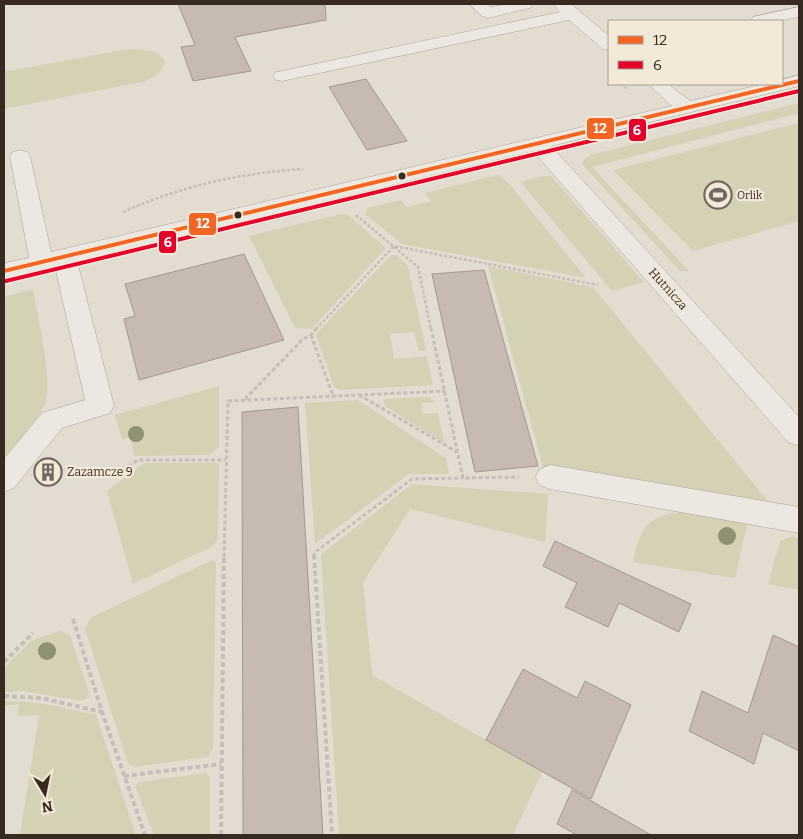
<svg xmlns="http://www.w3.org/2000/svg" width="803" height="839" font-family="Bitter,serif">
  <rect width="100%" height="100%" fill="#e3dcd1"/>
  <path fill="#d4d1b5" d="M137 49 157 52 165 61C163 73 153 78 142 82L4 109V72L122 50Z
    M799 103V113L592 167 689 271H680L582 164 584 159 591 155Z
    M799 123V221L693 251 613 170Z
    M497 175 502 177 511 186 586 278 402 244 365 214 367 208 401 200 407 207 431 201 425 193Z
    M543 176H551L644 282 612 291 522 184 524 181Z
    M342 214 348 215 386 248 312 329 295 328 249 236Z
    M391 255H396L408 266 426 350 419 351 414 332 390 334 394 359 427 356 433 385 340 390 334 387 316 334Z
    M488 266 593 287 771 505 543 467Z
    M33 289C37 314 54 383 45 404 35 424 17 443 4 460V297Z
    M219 386V447L209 455 134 456 130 437 122 439 115 415Z
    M428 397 435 402 422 403 423 414 438 413 445 444 385 406 383 399Z
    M358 400 446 458 449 474H409L315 544 305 403Z
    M144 463H219L218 539 213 546 133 584 107 491Z
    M412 484 548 494 545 542 410 509 363 582 372 675 542 772 513 835H339L321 554Z
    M680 512 748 521 735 578 633 562C640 529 645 517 680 512Z
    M793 536 799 539V590L768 584 780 541Z
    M212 560 216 563 213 748 208 757 134 767 128 764 85 629 90 618Z
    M59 631 70 635 90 696 82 701 22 691 4 692V668L31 641Z
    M4 701C36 700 65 708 96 715L136 835H20L39 715 17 716 19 704 4 706Z
    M205 773 210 777V835H154L135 786 139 782Z"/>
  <path fill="#c6bab2" stroke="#a39890" d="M178 4H325L326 20 235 37 251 71 193 81 181 47 195 45Z
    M366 79 407 141 367 150 329 87Z
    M244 254 284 340 139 380 124 319 135 316 125 284Z
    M484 270 538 466 475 472 432 274Z
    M298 407 323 835H243L242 412Z
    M555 541 691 604 679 632 619 603 608 627 565 607 577 583 543 566Z
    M773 635 799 647V751L763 733 754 764 689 731 702 691 748 713Z
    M523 669 577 698 585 681 631 705 591 799 486 740Z
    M572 790 651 835H577L557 824Z"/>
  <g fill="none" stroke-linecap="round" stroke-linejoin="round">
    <g stroke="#a9a299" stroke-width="1">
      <path id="minor" d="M469 4H487L491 7 508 4 532 5 530 8 488 18 482 16Z
        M553 4H571L609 36V50L603 49 569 20 282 81 276 80 273 76 276 72 282 71 560 12Z
        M799 7V17L780 21H751L753 17Z
        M799 75V86L551 146 799 417V446L789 443 533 151 77 261 114 406 110 413 62 428 14 488 4 492V459L42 413 85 400 55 266 4 279V263L29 258 10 156 13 152 20 150 27 152 30 156 51 252 672 106 648 84H668L690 101 764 84H782V80Z
        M550 465 799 507V533L550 489 540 485 535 477 540 469Z"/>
    </g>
    <path stroke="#c4bfb8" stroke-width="2" stroke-dasharray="2.5 2" stroke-linecap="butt" d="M621 84 628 90"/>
    <path stroke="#c4bfb8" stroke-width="2.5" stroke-dasharray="3 2" stroke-linecap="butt" d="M123 212C181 186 240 173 303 169
      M356 215 418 267 431 329
      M316 329 394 246 598 285"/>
    <path stroke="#c4bfb8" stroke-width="3" stroke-dasharray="4 2.5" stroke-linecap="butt" d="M431 328 463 478 519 477
      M311 335 333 396
      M359 395 457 452
      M245 399 303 339 311 335 317 328
      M112 477 138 460H225
      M224 557 228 401 445 391
      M314 557V553L412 479 463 478"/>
    <path stroke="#c4bfb8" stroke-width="4" stroke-dasharray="5 3" stroke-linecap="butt" d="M314 555 332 835
      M73 619 102 712 145 835
      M4 662 33 633
      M4 696 41 698 102 712
      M124 776 221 764
      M221 835 224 555"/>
    <use href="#minor" fill="#ece8e1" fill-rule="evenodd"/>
    <g stroke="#f3e9d8" stroke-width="3">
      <path id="bus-1" d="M799 79V83L4 273V269Z"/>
    </g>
    <g stroke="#f3e9d8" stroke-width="3">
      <path id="bus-2" d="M799 89V93L6 283H4V279H6Z"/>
    </g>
    <use href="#bus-1" fill="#f26522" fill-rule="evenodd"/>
    <use href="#bus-2" fill="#e4002b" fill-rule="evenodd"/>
  </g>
  <g fill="#909075">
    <circle cx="136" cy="434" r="8"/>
    <circle cx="727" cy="536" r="9"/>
    <circle cx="47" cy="651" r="9"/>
  </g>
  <defs>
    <g id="stadium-ring" transform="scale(1.4375)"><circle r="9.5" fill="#f3e9d8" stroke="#73685f" stroke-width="1.5"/><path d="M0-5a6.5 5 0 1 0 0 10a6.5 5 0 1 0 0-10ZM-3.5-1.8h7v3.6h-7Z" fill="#73685f"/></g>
    <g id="building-ring" transform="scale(1.4375)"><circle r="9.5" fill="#f3e9d8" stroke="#73685f" stroke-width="1.5"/><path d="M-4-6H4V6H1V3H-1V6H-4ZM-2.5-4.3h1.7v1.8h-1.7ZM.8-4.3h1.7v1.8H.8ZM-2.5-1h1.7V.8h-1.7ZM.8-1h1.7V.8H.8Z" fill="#73685f"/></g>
  </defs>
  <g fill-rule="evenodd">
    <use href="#stadium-ring" x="718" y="195"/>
    <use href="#building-ring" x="48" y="472"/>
  </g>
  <g fill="#372a21" stroke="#f3e9d8" stroke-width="2">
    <circle cx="402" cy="176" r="4.5"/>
    <circle cx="238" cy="215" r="4.5"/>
  </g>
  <g text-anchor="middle" stroke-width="4.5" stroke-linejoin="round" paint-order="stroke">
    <g font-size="11" fill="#372a21" stroke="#f3e9d8" text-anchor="start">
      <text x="737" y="199">Orlik</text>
    </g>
    <g font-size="12" fill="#372a21" stroke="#f3e9d8">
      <text transform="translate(668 289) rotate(48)" y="4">Hutnicza</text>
    </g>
    <g font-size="12" fill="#372a21" stroke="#f3e9d8" text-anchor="start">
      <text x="67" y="476">Zazamcze 9</text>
    </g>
  </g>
  <g stroke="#f3e9d8" stroke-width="2">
    <rect x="586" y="117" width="29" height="23" rx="5" fill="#f26522"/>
    <rect x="628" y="118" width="19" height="24" rx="5" fill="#e4002b"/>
    <rect x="188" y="212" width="29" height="24" rx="5" fill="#f26522"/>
    <rect x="158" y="230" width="19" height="24" rx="5" fill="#e4002b"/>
  </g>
  <g font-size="14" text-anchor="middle" font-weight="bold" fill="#fff">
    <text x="600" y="133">12</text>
    <text x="637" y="135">6</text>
    <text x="203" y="228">12</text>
    <text x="168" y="247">6</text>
  </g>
  <rect width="803" height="839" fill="none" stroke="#372a21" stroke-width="10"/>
  <rect x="608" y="20" width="175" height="65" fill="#f3e9d8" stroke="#a89d8f"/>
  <rect x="618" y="36" width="25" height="8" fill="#f26522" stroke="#a89d8f"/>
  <text x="653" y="45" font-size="15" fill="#372a21">12</text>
  <rect x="618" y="61" width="25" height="8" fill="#e4002b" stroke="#a89d8f"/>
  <text x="653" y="70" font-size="15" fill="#372a21">6</text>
  <g transform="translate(45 794) rotate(170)" stroke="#f3e9d8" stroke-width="4" paint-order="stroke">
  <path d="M0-4L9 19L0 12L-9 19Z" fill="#372a21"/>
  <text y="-8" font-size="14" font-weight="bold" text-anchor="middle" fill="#372a21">N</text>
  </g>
</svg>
